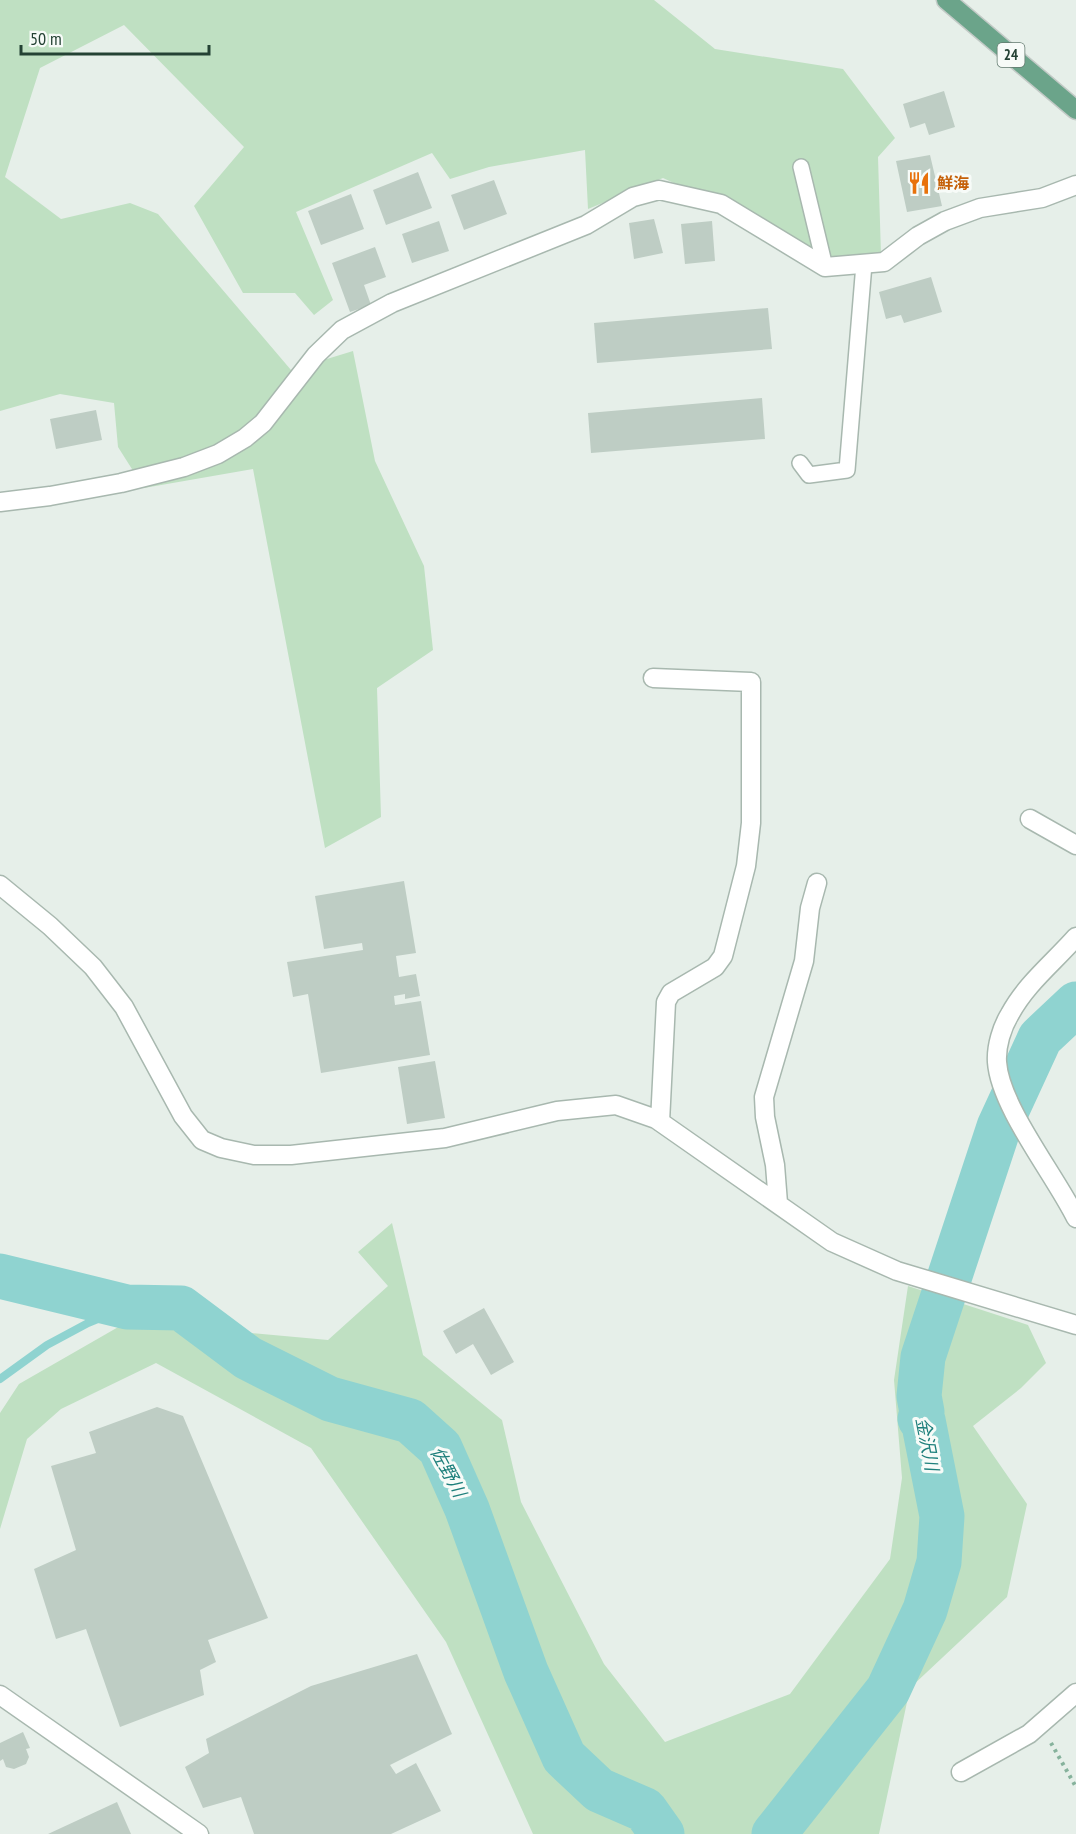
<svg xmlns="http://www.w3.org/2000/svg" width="1076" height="1834" font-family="'PT Sans Narrow','Noto Sans JP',sans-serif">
  <rect width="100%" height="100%" fill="#e6efe9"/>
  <path fill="#bfe0c2" d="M0 0H654L715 49 843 69 895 138 878 157 881 255 830 258 779 231 663 178 588 209 585 150 489 167 450 179 432 153 296 212 333 300 314 315 295 293H243L194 206 244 147 124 25 40 68 5 177 61 219 130 203 158 214 291 370 353 351 375 461 424 566 433 650 377 688 381 817 325 848 253 469 144 488 118 447 114 403 60 394 0 411Z
    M392 1223 423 1355 502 1420 521 1502 604 1664 665 1742 790 1694 890 1559 902 1478 894 1380 908 1286 1028 1325 1046 1363 1021 1388 973 1426 1027 1504 1007 1597 910 1688 879 1834H533L446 1642 311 1448 156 1363 61 1409 27 1439 0 1529V1413L19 1384 127 1322 328 1340 388 1286 358 1252Z"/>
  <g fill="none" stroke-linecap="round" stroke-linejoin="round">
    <path stroke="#8fd3d0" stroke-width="8" d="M0 1379 47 1345 88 1323 127 1307"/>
    <path stroke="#8fd3d0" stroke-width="45" d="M0 1276 127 1307 181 1308 248 1358 330 1399 410 1421 440 1448 467 1509 526 1672 564 1757 599 1790 645 1810 662 1834
      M774 1834 888 1690 925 1610 939 1562 942 1516 923 1420 920 1419 922 1412 919 1396 923 1357 999 1127 1040 1038 1076 1004"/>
  </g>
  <path fill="#becdc4" d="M944 91 955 127 929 135 925 123 910 128 903 104Z
    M930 155 942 206 907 212 896 161Z
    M418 172 432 208 386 225 373 190Z
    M494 180 507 214 464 230 451 195Z
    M351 194 364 229 321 245 308 211Z
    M654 219 663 253 634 259 629 223Z
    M439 221 449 251 412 263 402 234Z
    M712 221 715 261 685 264 681 224Z
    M375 247 386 277 364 285 371 305 350 312 332 263Z
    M931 277 942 312 904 323 901 315 886 319 879 292Z
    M768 308 772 349 597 363 594 323Z
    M762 398 765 439 591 453 588 413Z
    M96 410 102 440 56 449 50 419Z
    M404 881 416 953 396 956 399 977 416 974 420 996 405 999V994L394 996 395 1005 421 1001 430 1055 321 1073 308 994 293 997 287 962 363 950 362 943 324 949 315 896Z
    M435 1061 445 1118 407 1124 398 1067Z
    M484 1308 514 1362 491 1375 473 1344 456 1354 443 1331Z
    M157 1407 183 1416 268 1618 208 1640 216 1662 200 1670 204 1695 120 1727 86 1629 56 1639 34 1569 76 1550 51 1466 96 1453 89 1432Z
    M417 1654 452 1734 390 1765 396 1774 416 1763 441 1811 391 1834H254L241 1797 203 1808 185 1767 209 1753 206 1739 311 1686Z
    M23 1732 30 1748 26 1749 29 1757 26 1764 14 1769 6 1767 3 1759 0 1761V1743Z
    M117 1802 131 1834H48Z"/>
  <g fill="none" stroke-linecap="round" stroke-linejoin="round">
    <g stroke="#a8b8af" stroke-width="18">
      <path id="lane" d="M801 167 825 267
        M800 463 809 475 847 470 864 264"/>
    </g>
    <g stroke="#a8b8af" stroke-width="21">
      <path id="street" d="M0 502 50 496 121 483 184 467 218 454 245 438 263 423 316 355 342 330 392 303 586 225 633 197 659 190 721 204 825 267 884 262 918 236 945 221 980 208 1042 198 1076 185
        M653 678 751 682V823L746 866 723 956 715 967 671 993 666 1002 660 1122
        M1030 819 1076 845
        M0 885 50 926 93 967 124 1007 183 1116 202 1140 221 1148 254 1155H291L445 1138 557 1111 616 1105 656 1119 832 1242 897 1271 1076 1325
        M1076 937C1054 962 1026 984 1010 1014 1002 1027 996 1046 997 1062 1000 1107 1055 1175 1076 1218
        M778 1203 775 1165 765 1117 764 1097 804 961 810 908 817 883
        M0 1695 199 1834
        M961 1772 1029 1734 1076 1693"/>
    </g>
    <g stroke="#c2cac6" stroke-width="21">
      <path id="primary" d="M946 0 1076 110"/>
    </g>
    <path stroke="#86b29c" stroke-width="4" stroke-dasharray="3 4.5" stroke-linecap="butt" d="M1051 1743 1076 1787"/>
    <use href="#lane" stroke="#fff" stroke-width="15"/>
    <use href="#street" stroke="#fff" stroke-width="18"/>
    <use href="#primary" stroke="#6ba48a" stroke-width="18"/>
  </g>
  <defs>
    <g id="restaurant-bare" transform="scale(1.8)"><path d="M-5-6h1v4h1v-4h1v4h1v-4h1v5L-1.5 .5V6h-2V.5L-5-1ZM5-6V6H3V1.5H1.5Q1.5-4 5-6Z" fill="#e8710a" stroke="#f7fbf8" stroke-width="2.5" paint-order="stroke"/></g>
  </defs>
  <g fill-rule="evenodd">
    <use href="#restaurant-bare" x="919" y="183"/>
  </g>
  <g text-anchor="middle" stroke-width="6" stroke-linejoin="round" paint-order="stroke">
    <rect fill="#f7fbf8" stroke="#637a6f" stroke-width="1.5" x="997.5" y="43" width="27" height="24" rx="4.5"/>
    <g font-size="15" font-weight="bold" fill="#244234">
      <text x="1011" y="60">24</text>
    </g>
    <g font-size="16" font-weight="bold" fill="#c56008" stroke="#f7fbf8" text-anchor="start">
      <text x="937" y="189">鮮海</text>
    </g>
    <g font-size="18" font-style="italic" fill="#1d7f7b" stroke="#f7fbf8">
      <text transform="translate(927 1444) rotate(79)" y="6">金沢川</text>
      <text transform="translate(448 1472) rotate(62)" y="6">佐野川</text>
    </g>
  </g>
  <path d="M21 45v9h188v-9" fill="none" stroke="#244234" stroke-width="3"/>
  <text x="30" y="45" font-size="18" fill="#244234" stroke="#f7fbf8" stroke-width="4.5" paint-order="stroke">50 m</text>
</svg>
